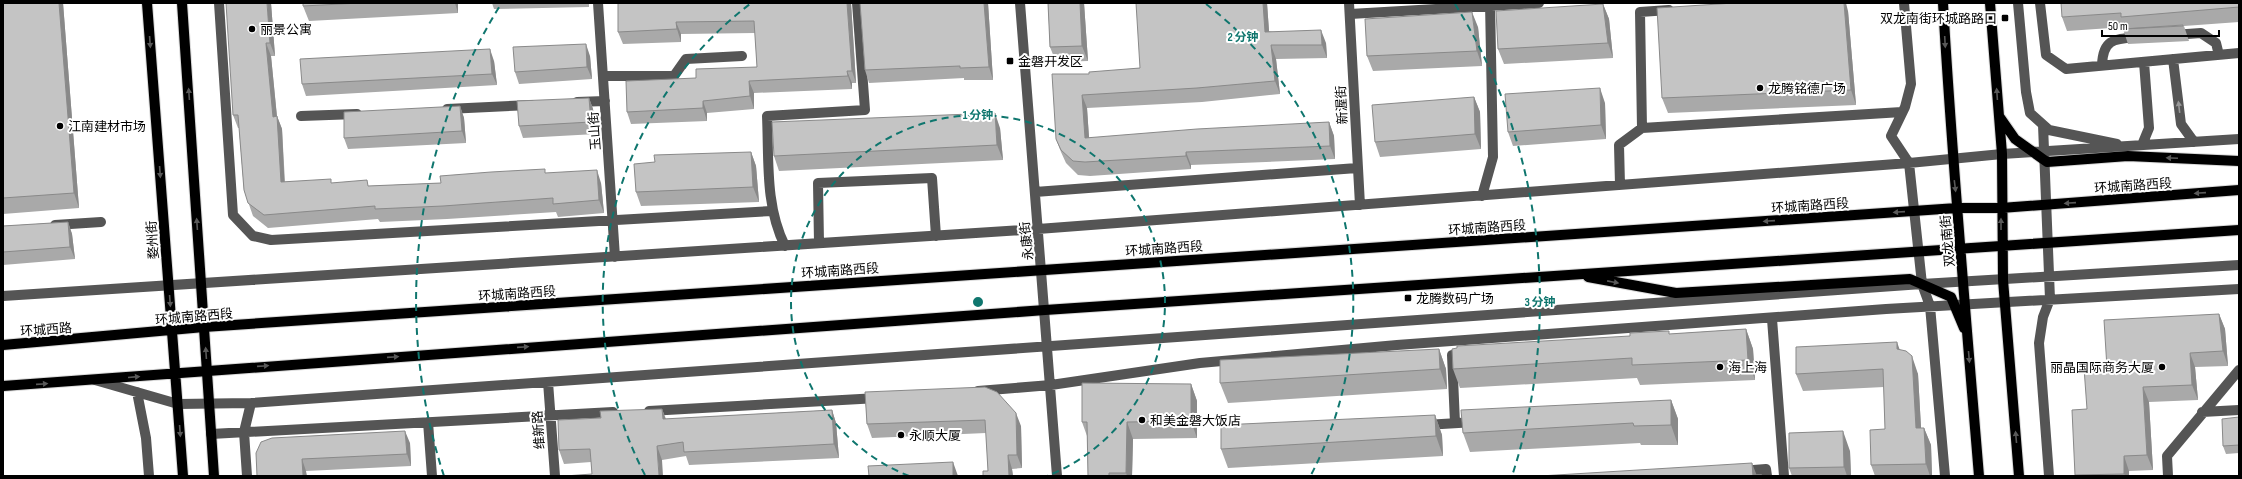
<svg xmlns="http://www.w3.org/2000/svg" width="2242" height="479" font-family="'Sofia Sans Condensed','Noto Sans SC',sans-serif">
  <rect width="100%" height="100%" fill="#fff"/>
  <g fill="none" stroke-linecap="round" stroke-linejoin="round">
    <g stroke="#dbdbdb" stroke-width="12">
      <path id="major" d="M147 3 183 476
        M182 3 214 476
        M1943 3C1952 161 1966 318 1979 476
        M1990 3 2002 154 2003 280 2019 476
        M1999 116 2015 139 2047 162 2128 156 2239 161
        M1588 277 1676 293 1910 279 1951 297 1964 328
        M3 345 204 327 1957 208H2001L2239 190
        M3 386 1045 310 2239 230"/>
    </g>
    <path stroke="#555" stroke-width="10" d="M219 3 233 215 253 236 271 240 772 211
      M598 3 615 257
      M1020 3 1057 476
      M1349 3 1360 205
      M1904 3 1911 84 1905 107 1891 136 1909 163 1922 284 1930 306 1945 476
      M2018 3 2026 92 2030 113 2049 130 2117 144
      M2040 3 2046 55 2066 69 2239 53
      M1350 14 1539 3
      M2173 35 2201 33 2216 43 2219 55
      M2173 59 2181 124 2194 142
      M2102 65C2103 38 2115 39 2139 37
      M603 76H674L686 59 742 56
      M577 102 605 101
      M447 109 531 105
      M301 116 357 114
      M2043 125 2050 299 2043 317 2039 343 2049 476
      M1642 128 1902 112
      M2142 145 2149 128 2144 62
      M1620 185 1619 145 1642 128 1640 12 1669 10
      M1035 192 1357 168
      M1482 196 1493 157 1490 3
      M55 225 101 222
      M819 243 818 183 932 178 936 236
      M785 246C765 206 769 160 767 116L865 110 857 3
      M3 296 1038 229 1909 163 2002 154 2239 139
      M1772 319 1784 476
      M1452 355 1455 423
      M95 380 178 404 251 403 1922 284 2239 265
      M548 382 555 476
      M978 391 1051 385 1200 363 1397 345 1886 309 2239 289
      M137 392 146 438 149 476
      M649 411 878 398
      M2202 412 2239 410
      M428 422 432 476
      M1425 425 1475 422
      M211 434 613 412
      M1741 471 1766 469 1767 476
      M247 476 244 432 251 403
      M2168 476 2167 456 2239 370"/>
    <use href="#major" stroke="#000" stroke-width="10"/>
  </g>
  <path fill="#a9a9a9" d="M3 3H63L79 208 3 214Z
    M271 3 275 56H271L277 116 282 129 285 182 332 183 369 186 441 183 546 173 601 183 604 213 558 217 556 212 447 219 380 222 378 219 268 228 253 216 244 190 239 128H238L233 115Z
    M303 3H458V13L309 21 303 6Z
    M492 3H589V7L494 9Z
    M618 3H851L856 83H852V89L754 93V109L707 113V121L631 124 627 112 696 78 757 67 755 33 681 34V42L623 44 618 32Z
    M860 3H988L993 80H964V78L869 83 865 70Z
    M1048 3H1084L1088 61 1056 62 1050 47Z
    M1267 3 1269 31 1326 43 1327 58 1276 59 1280 94 1202 102 1087 108 1089 138 1329 122 1334 136 1335 159 1191 165V169L1090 176 1078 175 1066 163 1061 152 1056 139 1089 74 1140 68Z
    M2239 3V22L2184 26 2189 41 2128 44 2123 29H2126L2125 27 2067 31 2062 17Z
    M1603 4 1609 19 1613 58 1504 64 1498 49Z
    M1848 11 1856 105 1668 113 1662 98Z
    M1478 27 1482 66 1373 71 1367 56Z
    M590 56 592 79 519 84 515 72Z
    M494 61 497 85 306 96 302 84Z
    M1474 97 1480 112 1481 149 1380 157 1375 142Z
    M589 98 593 109 596 134 523 138 519 126Z
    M1605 103 1606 139 1513 146 1508 132Z
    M460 106 464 118 466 143 348 149 344 138Z
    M1000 128 1003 160 779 171 774 156Z
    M751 152 756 166 759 202 641 206 636 192Z
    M68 222 72 234 75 259 3 265V226Z
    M2219 314 2225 329 2228 366 2195 367 2198 400 2149 402 2153 470 2129 471V476H2075V475L2087 409 2107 368Z
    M1746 329 1753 349 1755 380 1640 385 1637 378 1460 388 1453 369 1670 334Z
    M1439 349 1446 369 1447 389 1228 403 1220 383Z
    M1900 350 1918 374 1921 428H1924L1931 445 1932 476H1875L1871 465 1885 429 1884 387 1803 391 1796 374Z
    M1191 384 1197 401V438L1133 439 1132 476H1088L1087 436 1082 422Z
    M865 392 1021 426 1022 468 1012 469 1013 476H983L988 471 986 433 872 438 867 424Z
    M1671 400 1678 419V445H1641L1640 443 1470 452 1463 433Z
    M662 409 666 419 832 410 836 423 839 458 689 465 686 456 662 460 592 474 591 462 564 464 559 450 601 418Z
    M1435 415 1442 435 1443 456 1228 468 1221 449Z
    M2239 417V453L2226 454 2223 446Z
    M410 443 411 466 306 471 256 453Z
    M1850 451 1851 476H1792L1789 468Z"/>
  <path fill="#898989" d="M59 3H63L79 208 74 193Z
    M267 3H271L275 56 270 43Z
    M455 3H458V13Z
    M847 3H851L856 83 852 71Z
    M984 3H988L993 80 989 67Z
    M1080 3H1084L1088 61 1082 46Z
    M1263 3H1267L1270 45 1265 32Z
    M1844 3H1846L1848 11 1856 105 1851 90Z
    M1603 4 1609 19 1613 58 1608 43Z
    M1472 12 1478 27 1482 66 1477 51Z
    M676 22 681 34V42L677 29Z
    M1321 30 1326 43 1327 58 1322 45Z
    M266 43 271 56 278 128 277 116 282 129 285 195 281 182 273 117Z
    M586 44 590 56 592 79 587 67Z
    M1271 45 1276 59 1280 94 1275 81Z
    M490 49 494 61 497 85 492 74Z
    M847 71 852 83V89L848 76Z
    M749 81 754 93V109L750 96Z
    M1600 88 1605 103 1606 139 1601 125Z
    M1082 95 1087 108 1090 152 1085 138Z
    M1474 97 1480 112 1481 149 1475 134Z
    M589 98 593 109 596 134 591 122Z
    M703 101 707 113V121L703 108Z
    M460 106 464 118 466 143 462 131Z
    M995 113 1000 128 1003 160 997 145Z
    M1329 122 1334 136 1335 159 1330 146Z
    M751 152 756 166 759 202 753 187Z
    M1186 152 1191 165V169L1186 156Z
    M597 170 601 183 604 213 599 200Z
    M68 222 72 234 75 259 70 247Z
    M2219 314 2225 329 2228 366 2223 351Z
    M1746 329 1753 349 1755 380 1748 360Z
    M1897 342 1903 359 1897 349Z
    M1439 349 1446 369 1447 389 1440 369Z
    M2190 353 2195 367 2198 400 2192 385Z
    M1912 356 1918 374 1922 445 1916 428Z
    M1191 384 1197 401V438L1191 421Z
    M2143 387 2149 402 2153 470 2147 455Z
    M1671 400 1678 419V445L1671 425Z
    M662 409 667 423 663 419Z
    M832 410 836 423 839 458 834 444Z
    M1016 413 1021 426 1022 468 1017 455Z
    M1435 415 1442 435 1443 456 1436 436Z
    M1127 422 1133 439 1132 476H1127L1126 473Z
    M1924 428 1931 445 1932 476H1930L1926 464Z
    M405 431 410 443 411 466 407 454Z
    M1843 431 1850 451 1851 476H1847L1844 467Z
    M657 446 662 460 663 476H659Z
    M1008 455 1012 469 1013 476H1009Z
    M2124 456 2129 471V476H2125L2124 474Z
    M302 459 306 471 307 476H303Z
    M953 462 958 476H953Z
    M1752 463 1757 476H1753Z"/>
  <path fill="#c4c4c4" stroke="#898989" d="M3 3H59L74 193 3 198Z
    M226 3H267L270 43H266L273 117 277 116 281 182 331 179V183L367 180 368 186 441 183 440 176 491 172 545 169V173L597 170 599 200 553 204V198L443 206 375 209V206L264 215 248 203 244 190 238 115H233Z
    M303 3H360L303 6Z
    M618 3H847L852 71H847L848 76 749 81 750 96 703 101V108L627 112 626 81 696 78V69L757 67 754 21 676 22 677 29 618 32Z
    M860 3H984L989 67 960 68V66L865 70Z
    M1048 3H1080L1082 46 1050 47Z
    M1136 3H1263L1265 32 1321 30 1322 45H1271L1275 81 1197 88 1082 95 1085 138 1197 129 1329 122 1330 146 1186 152V156L1085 162 1073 161 1061 150 1056 139 1052 74H1089V72L1140 68Z
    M1734 3H1844L1851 90 1662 98 1657 8Z
    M2061 3H2239V7L2121 17V13L2062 17Z
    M1603 4 1608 43 1498 49 1496 11Z
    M1472 12 1477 51 1367 56 1365 19Z
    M2183 25V26L2123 29Z
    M586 44 587 67 515 72 513 47Z
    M490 49 492 74 302 84 300 59Z
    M1600 88 1601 125 1508 132 1505 94Z
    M1474 97 1475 134 1375 142 1372 105Z
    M589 98 591 122 519 126 517 101Z
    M460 106 462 131 344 138V112Z
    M995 113 997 145 774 156 772 122Z
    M751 152 753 187 636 192 634 164 655 162 654 155Z
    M68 222 70 247 3 252V226Z
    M2219 314 2223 351 2190 353 2192 385 2143 387 2147 455 2124 456V474L2075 475 2072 410 2087 409 2084 368H2107L2104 320Z
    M1746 329 1748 360 1632 365V358L1453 369 1452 349 1457 348V346L1630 336V333L1669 331V334Z
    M1897 342V349L1906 351 1912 356 1916 428H1924L1926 464 1871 465 1870 430 1885 429 1883 369 1796 374V347Z
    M1439 349 1440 369 1220 383V360Z
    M1082 383 1191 384V421L1127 422 1126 473H1109V476H1088L1087 422H1082Z
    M985 387 997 392 1016 413 1017 455H1008L1009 476H983V471H988L985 420 867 424 865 392Z
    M1671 400V425L1634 426 1633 423 1463 433 1461 410Z
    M662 409 663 419 832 410 834 444 684 452 683 442 657 446 659 476H565L592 474 590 449 559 450 558 420 601 418 600 411Z
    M1435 415 1436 436 1221 449V425Z
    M2239 417V445L2223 446 2222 419Z
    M405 431 407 454 302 459 303 476H257L256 453 261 442 272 438Z
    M1843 431 1844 467 1789 468V433Z
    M953 462V476H869L868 466Z
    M1752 463 1753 476H1540Z"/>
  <defs><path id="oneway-solid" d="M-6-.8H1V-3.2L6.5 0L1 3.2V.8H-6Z"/></defs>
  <g fill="#595959">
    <use href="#oneway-solid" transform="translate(150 42) rotate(86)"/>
    <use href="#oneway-solid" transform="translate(1945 42) rotate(87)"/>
    <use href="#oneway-solid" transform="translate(189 94) rotate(-94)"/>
    <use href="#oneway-solid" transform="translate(1997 94) rotate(-94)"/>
    <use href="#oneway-solid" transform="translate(2172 158) rotate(-177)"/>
    <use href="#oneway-solid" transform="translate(160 172) rotate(86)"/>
    <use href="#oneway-solid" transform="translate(1955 186) rotate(83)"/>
    <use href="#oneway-solid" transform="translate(2200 193) rotate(176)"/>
    <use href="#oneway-solid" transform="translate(2070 203) rotate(176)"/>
    <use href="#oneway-solid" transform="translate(1899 212) rotate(176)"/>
    <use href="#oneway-solid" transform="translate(1769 221) rotate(176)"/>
    <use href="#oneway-solid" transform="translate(197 224) rotate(-94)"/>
    <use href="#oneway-solid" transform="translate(2001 224) rotate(-90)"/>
    <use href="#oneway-solid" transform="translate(1613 282) rotate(11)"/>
    <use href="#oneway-solid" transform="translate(170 301) rotate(86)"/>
    <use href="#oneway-solid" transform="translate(523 347) rotate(-4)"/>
    <use href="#oneway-solid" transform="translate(206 353) rotate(-94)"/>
    <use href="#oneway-solid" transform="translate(393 357) rotate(-4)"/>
    <use href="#oneway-solid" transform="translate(1969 357) rotate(85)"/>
    <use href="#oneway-solid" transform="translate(263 366) rotate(-4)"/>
    <use href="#oneway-solid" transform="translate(134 377) rotate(-5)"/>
    <use href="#oneway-solid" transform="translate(42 384) rotate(-4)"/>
    <use href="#oneway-solid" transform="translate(180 431) rotate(86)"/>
    <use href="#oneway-solid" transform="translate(2016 437) rotate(-95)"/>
  </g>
  <use fill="#999" href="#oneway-solid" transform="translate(2179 107) rotate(-97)"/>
  <g fill="none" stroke="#0f766e" stroke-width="2" stroke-dasharray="7 5">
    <path d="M909 476A187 187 0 1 1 1047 476"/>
    <path d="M645 475A375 375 0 0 1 750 4M1206 4A375 375 0 0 1 1311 475"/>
    <path d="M444 476A562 562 0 0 1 501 4M1455 4A562 562 0 0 1 1512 476"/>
  </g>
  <g fill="#000" stroke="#fff" stroke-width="1.5">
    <rect x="2001" y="14" width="8" height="8" rx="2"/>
    <circle cx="252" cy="29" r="4"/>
    <rect x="1006" y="57" width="8" height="8" rx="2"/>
    <circle cx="1760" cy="88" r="4"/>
    <circle cx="60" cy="126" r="4"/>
    <rect x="1404" y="294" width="8" height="8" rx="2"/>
    <circle cx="1720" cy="367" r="4"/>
    <circle cx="2162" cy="367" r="4"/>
    <circle cx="1142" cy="420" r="4"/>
    <circle cx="901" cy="435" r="4"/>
  </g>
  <g text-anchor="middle" stroke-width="4" stroke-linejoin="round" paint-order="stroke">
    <g font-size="13" fill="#000" stroke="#fff" text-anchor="start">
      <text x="1997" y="23" text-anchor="end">双龙南街环城路路口</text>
      <text x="260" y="34">丽景公寓</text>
      <text x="1018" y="66">金磐开发区</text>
      <text x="1768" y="93">龙腾铭德广场</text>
      <text x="68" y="131">江南建材市场</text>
      <text x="1416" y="303">龙腾数码广场</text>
      <text x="1728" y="372">海上海</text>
      <text x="2154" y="372" text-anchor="end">丽晶国际商务大厦</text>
      <text x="1150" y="425">和美金磐大饭店</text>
      <text x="909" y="440">永顺大厦</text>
    </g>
    <g font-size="13" fill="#000" stroke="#fff">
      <text transform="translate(1341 105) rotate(-93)" y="5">新渥街</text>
      <text transform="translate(594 131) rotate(-94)" y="5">玉山街</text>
      <text transform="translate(2133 185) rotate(-4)" y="5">环城南路西段</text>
      <text transform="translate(1810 205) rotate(-4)" y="5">环城南路西段</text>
      <text transform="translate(1487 227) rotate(-4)" y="5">环城南路西段</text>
      <text transform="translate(152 240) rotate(-94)" y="5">婺州街</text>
      <text transform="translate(1026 241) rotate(-96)" y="5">永康街</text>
      <text transform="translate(1947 241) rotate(-95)" y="5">双龙南街</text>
      <text transform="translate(1164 248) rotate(-4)" y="5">环城南路西段</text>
      <text transform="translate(840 270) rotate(-4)" y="5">环城南路西段</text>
      <text transform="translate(517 293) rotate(-4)" y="5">环城南路西段</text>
      <text transform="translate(194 316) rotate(-5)" y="5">环城南路西段</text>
      <text transform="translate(46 329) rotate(-4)" y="5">环城西路</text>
      <text transform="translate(538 430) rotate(-94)" y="5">维新路</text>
    </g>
  </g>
  <circle cx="978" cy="302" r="6" fill="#0f766e" stroke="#fff" stroke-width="2"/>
  <g font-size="12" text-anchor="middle" font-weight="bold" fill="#0f766e" stroke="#fff" stroke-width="4" stroke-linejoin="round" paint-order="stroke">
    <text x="1243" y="41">2 分钟</text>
    <text x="978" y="119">1 分钟</text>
    <text x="1540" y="306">3 分钟</text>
  </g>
  <rect width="2242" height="479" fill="none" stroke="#000000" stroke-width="8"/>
  <path d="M2102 30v6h117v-6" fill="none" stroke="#000000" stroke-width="2"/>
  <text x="2108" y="30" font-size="12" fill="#000000" stroke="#ffffff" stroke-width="3" paint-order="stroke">50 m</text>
</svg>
